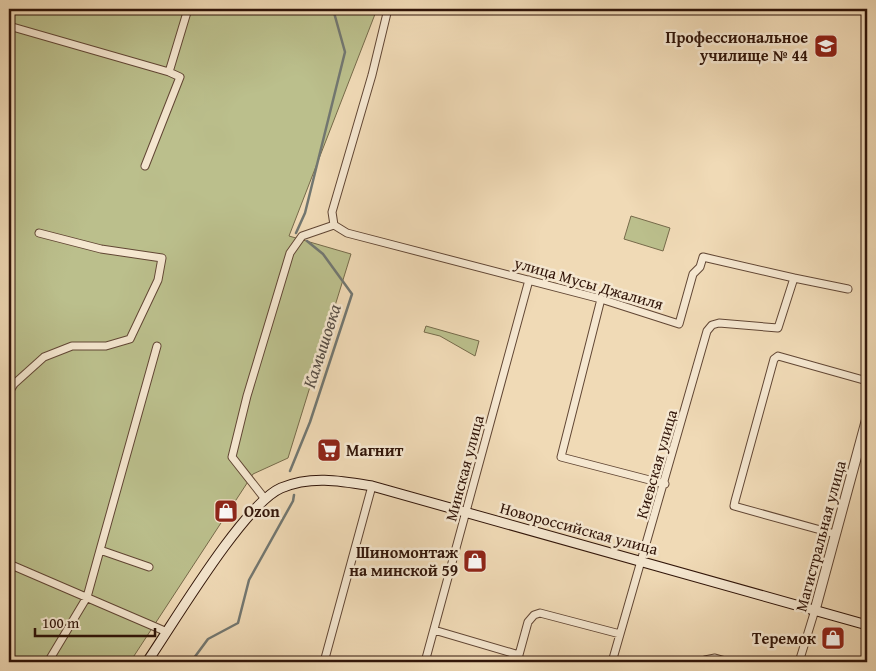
<svg xmlns="http://www.w3.org/2000/svg" width="876" height="671" font-family="'Gentium Book Plus',serif">
  <rect width="100%" height="100%" fill="#f0dab6"/>
  <filter id="stains"><feTurbulence type="fractalNoise" baseFrequency=".004" numOctaves="4"/><feColorMatrix values="0 0 0 0 .2 0 0 0 0 .09 0 0 0 0 .02 0 0 0 .5 -.17"/></filter>
  <radialGradient id="worn" r=".72"><stop offset=".6" stop-color="#630" stop-opacity="0"/><stop offset="1" stop-color="#630" stop-opacity=".3"/></radialGradient>
  <path fill="#bbbf8c" stroke="#766a4a" d="M9 9H377L289 236 351 254 288 458 253 474 130 662H9Z
    M631 216 670 228 663 251 624 239Z
    M426 326 479 341 475 356 440 336 424 332Z"/>
  <g fill="none" stroke-linecap="round" stroke-linejoin="round">
    <path stroke="#727771" stroke-width="2.5" d="M296 233 305 213 345 52 333 9
      M290 471 310 422 352 294 323 254 307 241
      M191 662 208 639 238 623 249 580 293 501 294 495"/>
    <g stroke="#614634" stroke-width="9">
      <path id="minor" d="M9 26 169 72 188 9
        M145 166 180 77 169 72
        M334 225 347 233 601 299 679 324 693 274 700 267 703 257 794 278
        M334 225 332 212 372 75 388 9
        M601 299 561 457 665 484
        M9 392 14 384 44 357 72 346H106L130 339 158 280 162 258 101 249 39 233
        M265 499 232 457 247 396 290 253 302 236 334 225
        M835 534 734 506 735 501 774 359 778 356 867 381
        M100 550 157 346
        M9 564 167 632
        M434 630 519 655
        M48 662 87 597 100 550 149 567
        M324 662 372 486
        M425 662 529 280
        M517 662 528 622 534 615 540 613 620 634
        M612 662 707 331 712 325 719 323 778 328 794 278 848 289
        M704 662 705 660 715 658 729 662
        M799 662 815 610"/>
    </g>
    <g stroke="#614634" stroke-width="11">
      <path id="tertiary" d="M815 610 867 418"/>
    </g>
    <g stroke="#311509" stroke-width="11">
      <path id="secondary" d="M147 662C173 624 244 504 281 488 311 475 342 481 372 486L867 625"/>
    </g>
    <use href="#minor" stroke="#f5e7d0" stroke-width="7"/>
    <use href="#tertiary" stroke="#f5e7d0" stroke-width="9"/>
    <use href="#secondary" stroke="#f5e7d0" stroke-width="9"/>
  </g>
  <defs>
    <g id="university-square" transform="scale(1.25)"><rect x="-9" y="-9" width="18" height="18" rx="4" fill="#8f2418" stroke="#f5e7d0"/><path d="M0-5L7-2L0 1L-7-2ZM-4 1L0 2.5L4 1V4Q0 6-4 4Z" fill="#fff"/></g>
    <g id="supermarket-square" transform="scale(1.25)"><rect x="-9" y="-9" width="18" height="18" rx="4" fill="#8f2418" stroke="#f5e7d0"/><path d="M-6-5.5h2.5l.6 2H6L4.5 2H-2.5L-4.4-4H-6ZM-1.5 3.2a1.3 1.3 0 1 0 .1 0ZM3 3.2a1.3 1.3 0 1 0 .1 0Z" fill="#fff"/></g>
    <g id="shop-square" transform="scale(1.25)"><rect x="-9" y="-9" width="18" height="18" rx="4" fill="#8f2418" stroke="#f5e7d0"/><path d="M-5-2.5h2.3a2.7 3.5 0 0 1 5.4 0H5L5.5 6h-11ZM-1.5-2.5h3a1.5 2.3 0 0 0-3 0Z" fill="#fff"/></g>
  </defs>
  <g fill-rule="evenodd">
    <use href="#university-square" x="826" y="46"/>
    <use href="#supermarket-square" x="329" y="450"/>
    <use href="#shop-square" x="226" y="511"/>
    <use href="#shop-square" x="475" y="561"/>
    <use href="#shop-square" x="833" y="638"/>
  </g>
  <g text-anchor="middle" stroke-width="5" stroke-linejoin="round" paint-order="stroke">
    <g font-size="16" font-weight="bold" fill="#311509" stroke="#f5e7d0" text-anchor="end">
      <text x="808" y="43">Профессиональное<tspan x="808" dy="18">училище № 44</tspan></text>
      <text x="346" y="456" text-anchor="start">Магнит</text>
      <text x="244" y="517" text-anchor="start">Ozon</text>
      <text x="458" y="558">Шиномонтаж<tspan x="458" dy="18">на минской 59</tspan></text>
      <text x="816" y="644">Теремок</text>
    </g>
    <g font-size="16" fill="#311509" stroke="#f5e7d0">
      <text transform="translate(589 283) rotate(16)" y="6">улица Мусы Джалиля</text>
      <text transform="translate(656 464) rotate(-74)" y="6">Киевская улица</text>
      <text transform="translate(464 468) rotate(-75)" y="6">Минская улица</text>
      <text transform="translate(579 528) rotate(15)" y="6">Новороссийская улица</text>
      <text transform="translate(820 536) rotate(-75)" y="6">Магистральная улица</text>
    </g>
    <g font-size="18" font-style="italic" fill="#574e46" stroke="#f5e7d0">
      <text transform="translate(322 346) rotate(-72)" y="6">Камышовка</text>
    </g>
  </g>
  <rect width="876" height="671" fill="none" stroke="#f0dab6" stroke-width="30"/>
  <rect x="10" y="10" width="856" height="651" fill="none" stroke="#311509" stroke-width="2.5"/>
  <rect x="15" y="15" width="846" height="641" fill="none" stroke="#311509"/>
  <path d="M35 628v8h120v-8" fill="none" stroke="#311509" stroke-width="2.5"/>
  <text x="42" y="628" font-size="15" fill="#311509" stroke="#f5e7d0" stroke-width="4" paint-order="stroke">100 m</text>
  <rect width="100%" height="100%" filter="url(#stains)"/>
  <rect width="100%" height="100%" fill="url(#worn)"/>
</svg>
